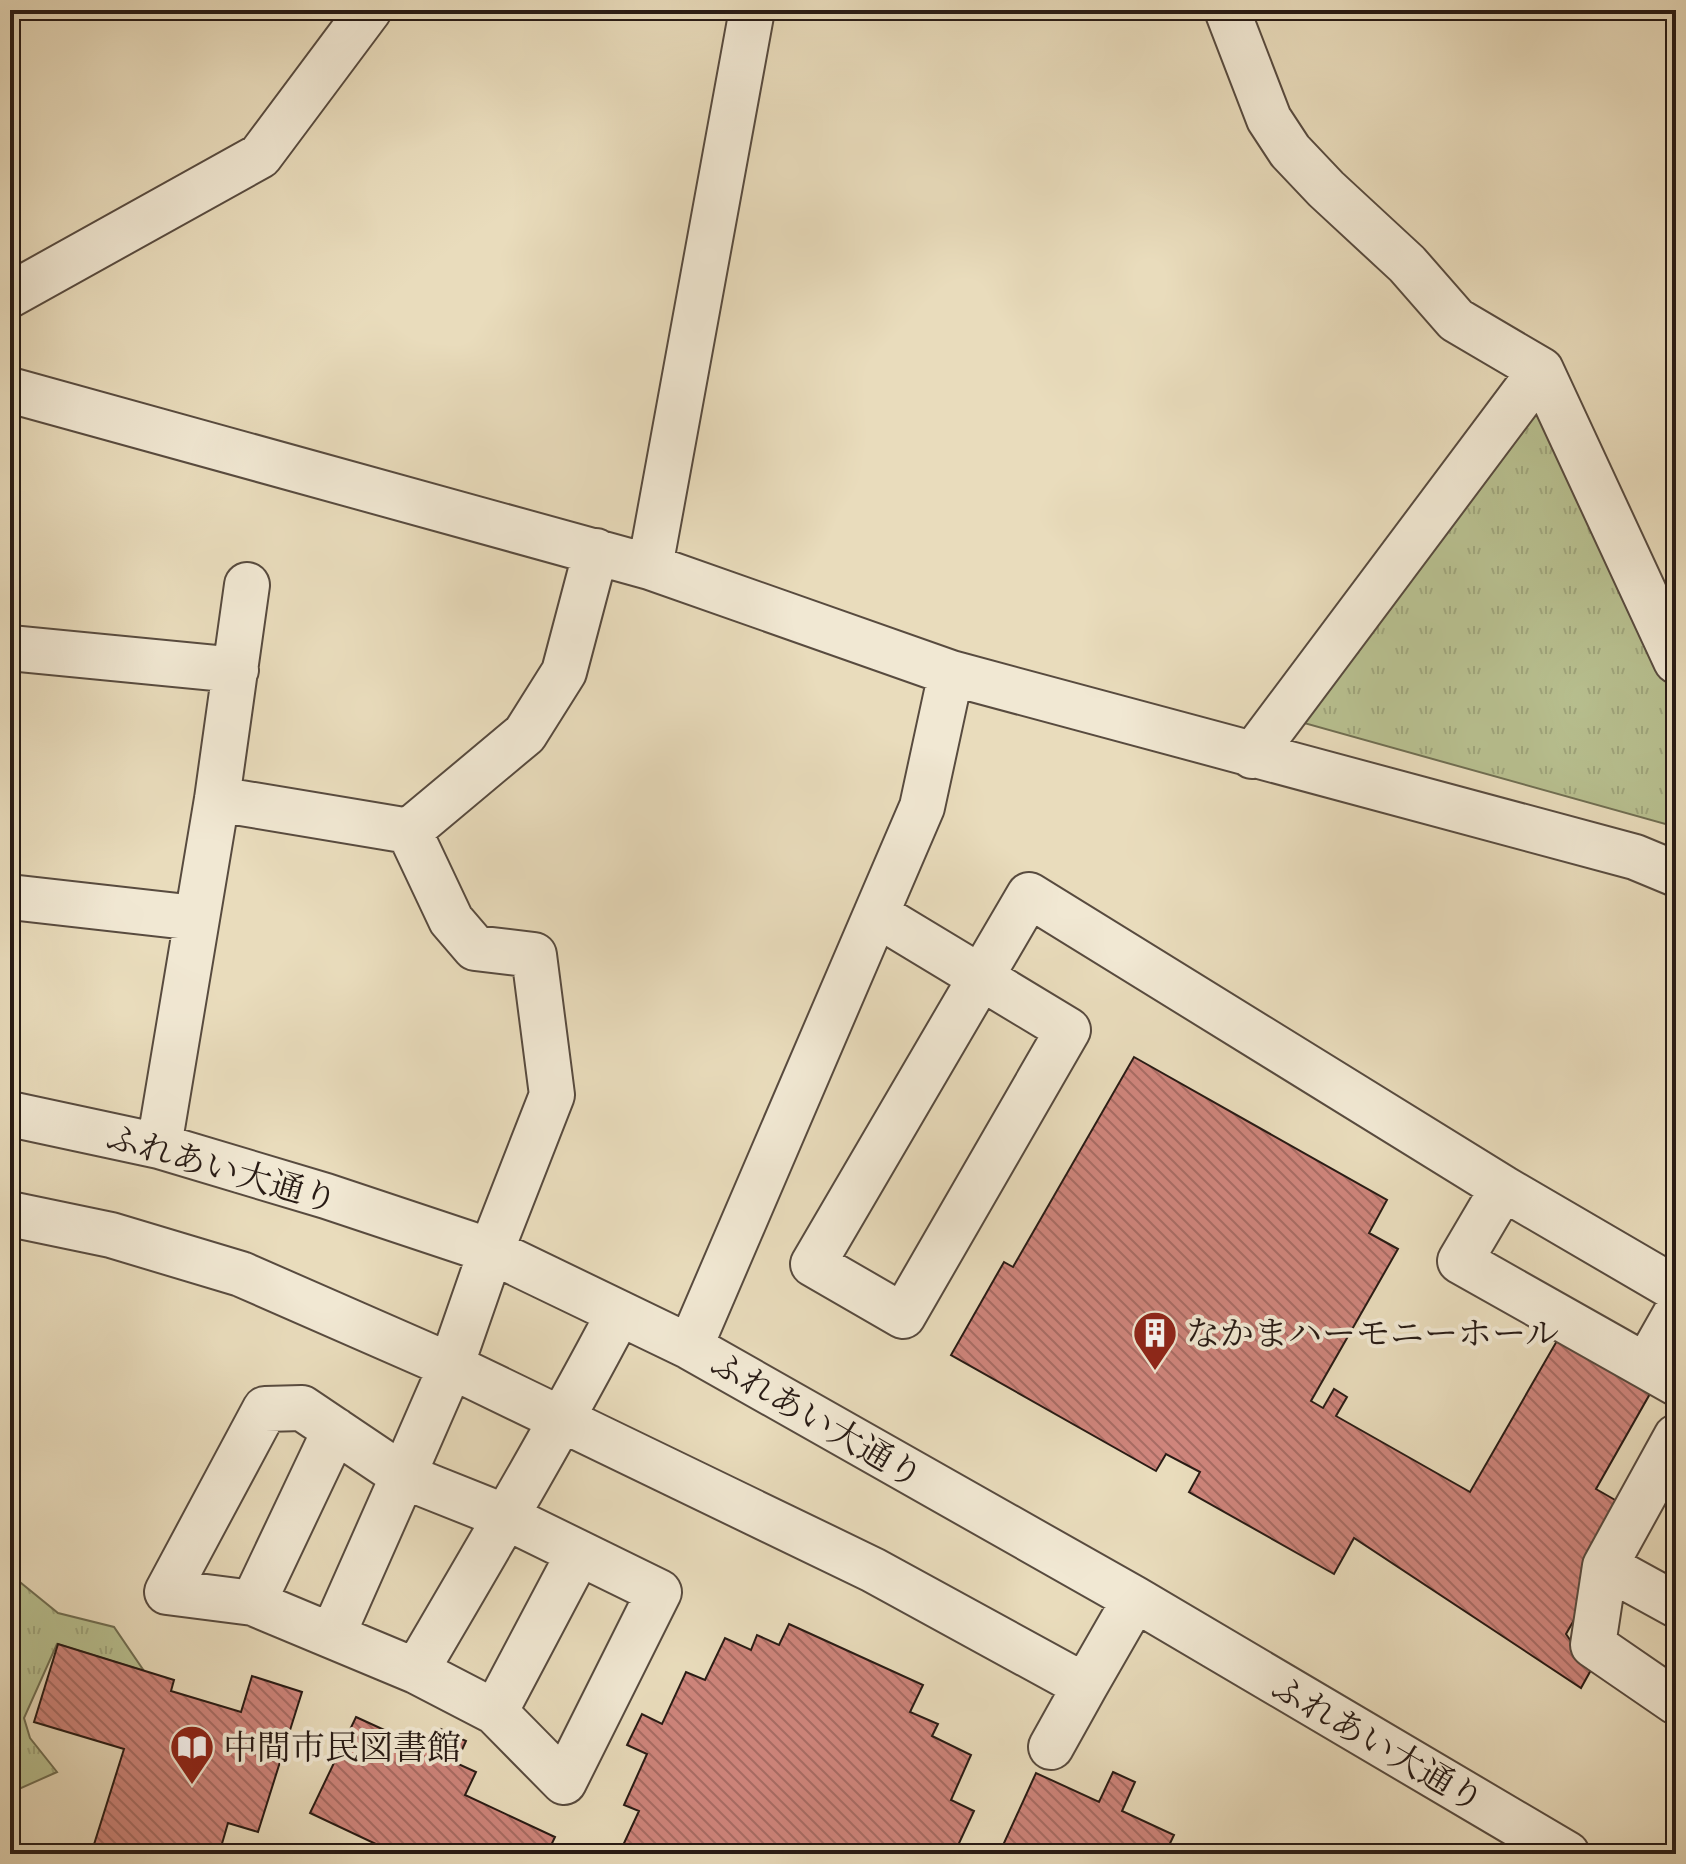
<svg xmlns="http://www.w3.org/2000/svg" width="1686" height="1864" font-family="'Sorts Mill Goudy','Noto Serif JP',serif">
  <defs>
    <pattern id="park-tufts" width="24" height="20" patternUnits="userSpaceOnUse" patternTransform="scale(2)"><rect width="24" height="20" fill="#b8c090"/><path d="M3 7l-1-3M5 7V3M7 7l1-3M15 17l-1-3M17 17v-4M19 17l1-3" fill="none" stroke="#9ea47b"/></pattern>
    <pattern id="building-back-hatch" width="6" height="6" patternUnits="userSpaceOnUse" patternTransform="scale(2)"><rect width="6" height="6" fill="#cf857c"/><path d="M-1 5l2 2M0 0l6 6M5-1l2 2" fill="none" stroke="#a86c64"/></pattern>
  </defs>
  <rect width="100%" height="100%" fill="#e9dcbc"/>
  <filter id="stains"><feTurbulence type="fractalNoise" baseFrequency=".0025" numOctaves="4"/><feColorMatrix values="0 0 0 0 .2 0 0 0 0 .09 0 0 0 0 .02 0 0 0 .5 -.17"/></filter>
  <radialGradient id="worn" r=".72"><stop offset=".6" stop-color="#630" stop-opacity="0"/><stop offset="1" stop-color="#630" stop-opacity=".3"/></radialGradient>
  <path fill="url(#park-tufts)" stroke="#706e52" stroke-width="2" d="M1539 410 1676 699V827L1304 723Z
    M10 1574 58 1613 114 1627 144 1671 57 1644 24 1718 30 1738 57 1772 10 1793Z"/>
  <path fill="url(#building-back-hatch)" stroke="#281b15" stroke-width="2" d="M1134 1057 1387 1200 1369 1233 1398 1249 1311 1401 1323 1408 1334 1389 1347 1397 1336 1416 1470 1492 1558 1339 1651 1392 1596 1489 1636 1512 1566 1634 1591 1670 1581 1688 1354 1538 1334 1574 1189 1492 1200 1472 1166 1454 1156 1471 951 1355 1004 1262 1013 1267Z
    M789 1624 923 1685 910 1712 938 1724 932 1736 971 1755 951 1800 974 1811 954 1854H619L639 1811 624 1805 647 1754 627 1745 642 1714 662 1724 686 1672 705 1680 725 1638 751 1650 757 1635 779 1645Z
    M58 1644 174 1680 171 1691 241 1712 252 1676 302 1692 258 1832 228 1823 219 1854H91L124 1749 34 1722Z
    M356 1717 430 1751 441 1729 466 1741 456 1763 476 1772 465 1795 555 1837 547 1854H397L310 1813Z
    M1113 1772 1135 1782 1122 1811 1174 1835 1165 1854H999L1036 1773 1099 1802Z"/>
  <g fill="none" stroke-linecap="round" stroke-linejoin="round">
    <g stroke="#584b3f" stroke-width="48">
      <path id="minor" d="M1227 10 1269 119 1290 151 1326 189 1407 264 1456 320 1541 370 1676 661
        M10 295 260 156 369 10
        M10 390 650 567 951 673 1635 857 1676 874
        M596 551 564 672 525 734 409 831 451 920 475 948 534 955 552 1095 491 1251 451 1366 403 1476 506 1517 659 1592 564 1782 495 1712 416 1671C485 1553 555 1435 619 1313
        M650 567 752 10
        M10 648 236 670
        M1252 756 1541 370
        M217 799 409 831
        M10 897 196 918
        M876 914 1068 1030 903 1316 813 1264 1029 895 1503 1188
        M10 1114 159 1146 326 1196 491 1251 690 1347 1135 1599 1567 1854
        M159 1146 217 799 247 585
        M10 1214 111 1235 241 1274 451 1366 873 1570 1085 1686 1135 1599
        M1676 1289 1503 1188 1460 1261 1676 1383
        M690 1347 922 807 951 673
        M1646 1366 1676 1313
        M1605 1566 1676 1437
        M253 1603 335 1430
        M1676 1605 1605 1566 1593 1645 1676 1702
        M333 1634 403 1476 302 1408 265 1409 167 1592 253 1603 416 1671
        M495 1712 579 1553
        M1051 1747 1085 1686"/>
    </g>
    <use href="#minor" stroke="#f1e8d3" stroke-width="44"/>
  </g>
  <defs>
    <g id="building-pin" transform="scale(2.3)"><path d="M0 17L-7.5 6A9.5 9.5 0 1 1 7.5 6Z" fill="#8f2418" stroke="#f1e8d3"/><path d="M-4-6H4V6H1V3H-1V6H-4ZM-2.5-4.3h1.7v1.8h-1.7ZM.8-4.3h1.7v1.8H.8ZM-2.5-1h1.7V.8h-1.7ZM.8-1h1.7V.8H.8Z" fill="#fff"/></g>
    <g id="library-pin" transform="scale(2.3)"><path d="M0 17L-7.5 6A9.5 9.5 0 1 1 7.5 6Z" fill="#8f2418" stroke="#f1e8d3"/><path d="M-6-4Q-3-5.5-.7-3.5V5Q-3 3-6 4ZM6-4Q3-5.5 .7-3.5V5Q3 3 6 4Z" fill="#fff"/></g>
  </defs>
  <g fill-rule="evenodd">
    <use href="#building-pin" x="1155" y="1333"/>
    <use href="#library-pin" x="192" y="1747"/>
  </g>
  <g text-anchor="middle" stroke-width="8" stroke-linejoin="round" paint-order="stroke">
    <g font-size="34" fill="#281b15" stroke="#f1e8d3">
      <text transform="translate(222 1168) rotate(16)" y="12">ふれあい大通り</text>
      <text transform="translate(817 1419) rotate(30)" y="12">ふれあい大通り</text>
      <text transform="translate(1378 1743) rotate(30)" y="12">ふれあい大通り</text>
    </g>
    <g font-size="34" fill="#281b15" stroke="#f1e8d3" text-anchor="start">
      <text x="1186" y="1345">なかまハーモニーホール</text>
      <text x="223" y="1759">中間市民図書館</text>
    </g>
  </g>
  <rect width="1686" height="1864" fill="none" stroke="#e9dcbc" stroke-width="40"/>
  <rect x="12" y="12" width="1662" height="1840" fill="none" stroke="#281b15" stroke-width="4"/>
  <rect x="20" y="20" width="1646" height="1824" fill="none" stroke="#281b15" stroke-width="2"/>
  <rect width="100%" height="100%" filter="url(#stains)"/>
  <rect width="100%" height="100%" fill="url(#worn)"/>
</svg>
